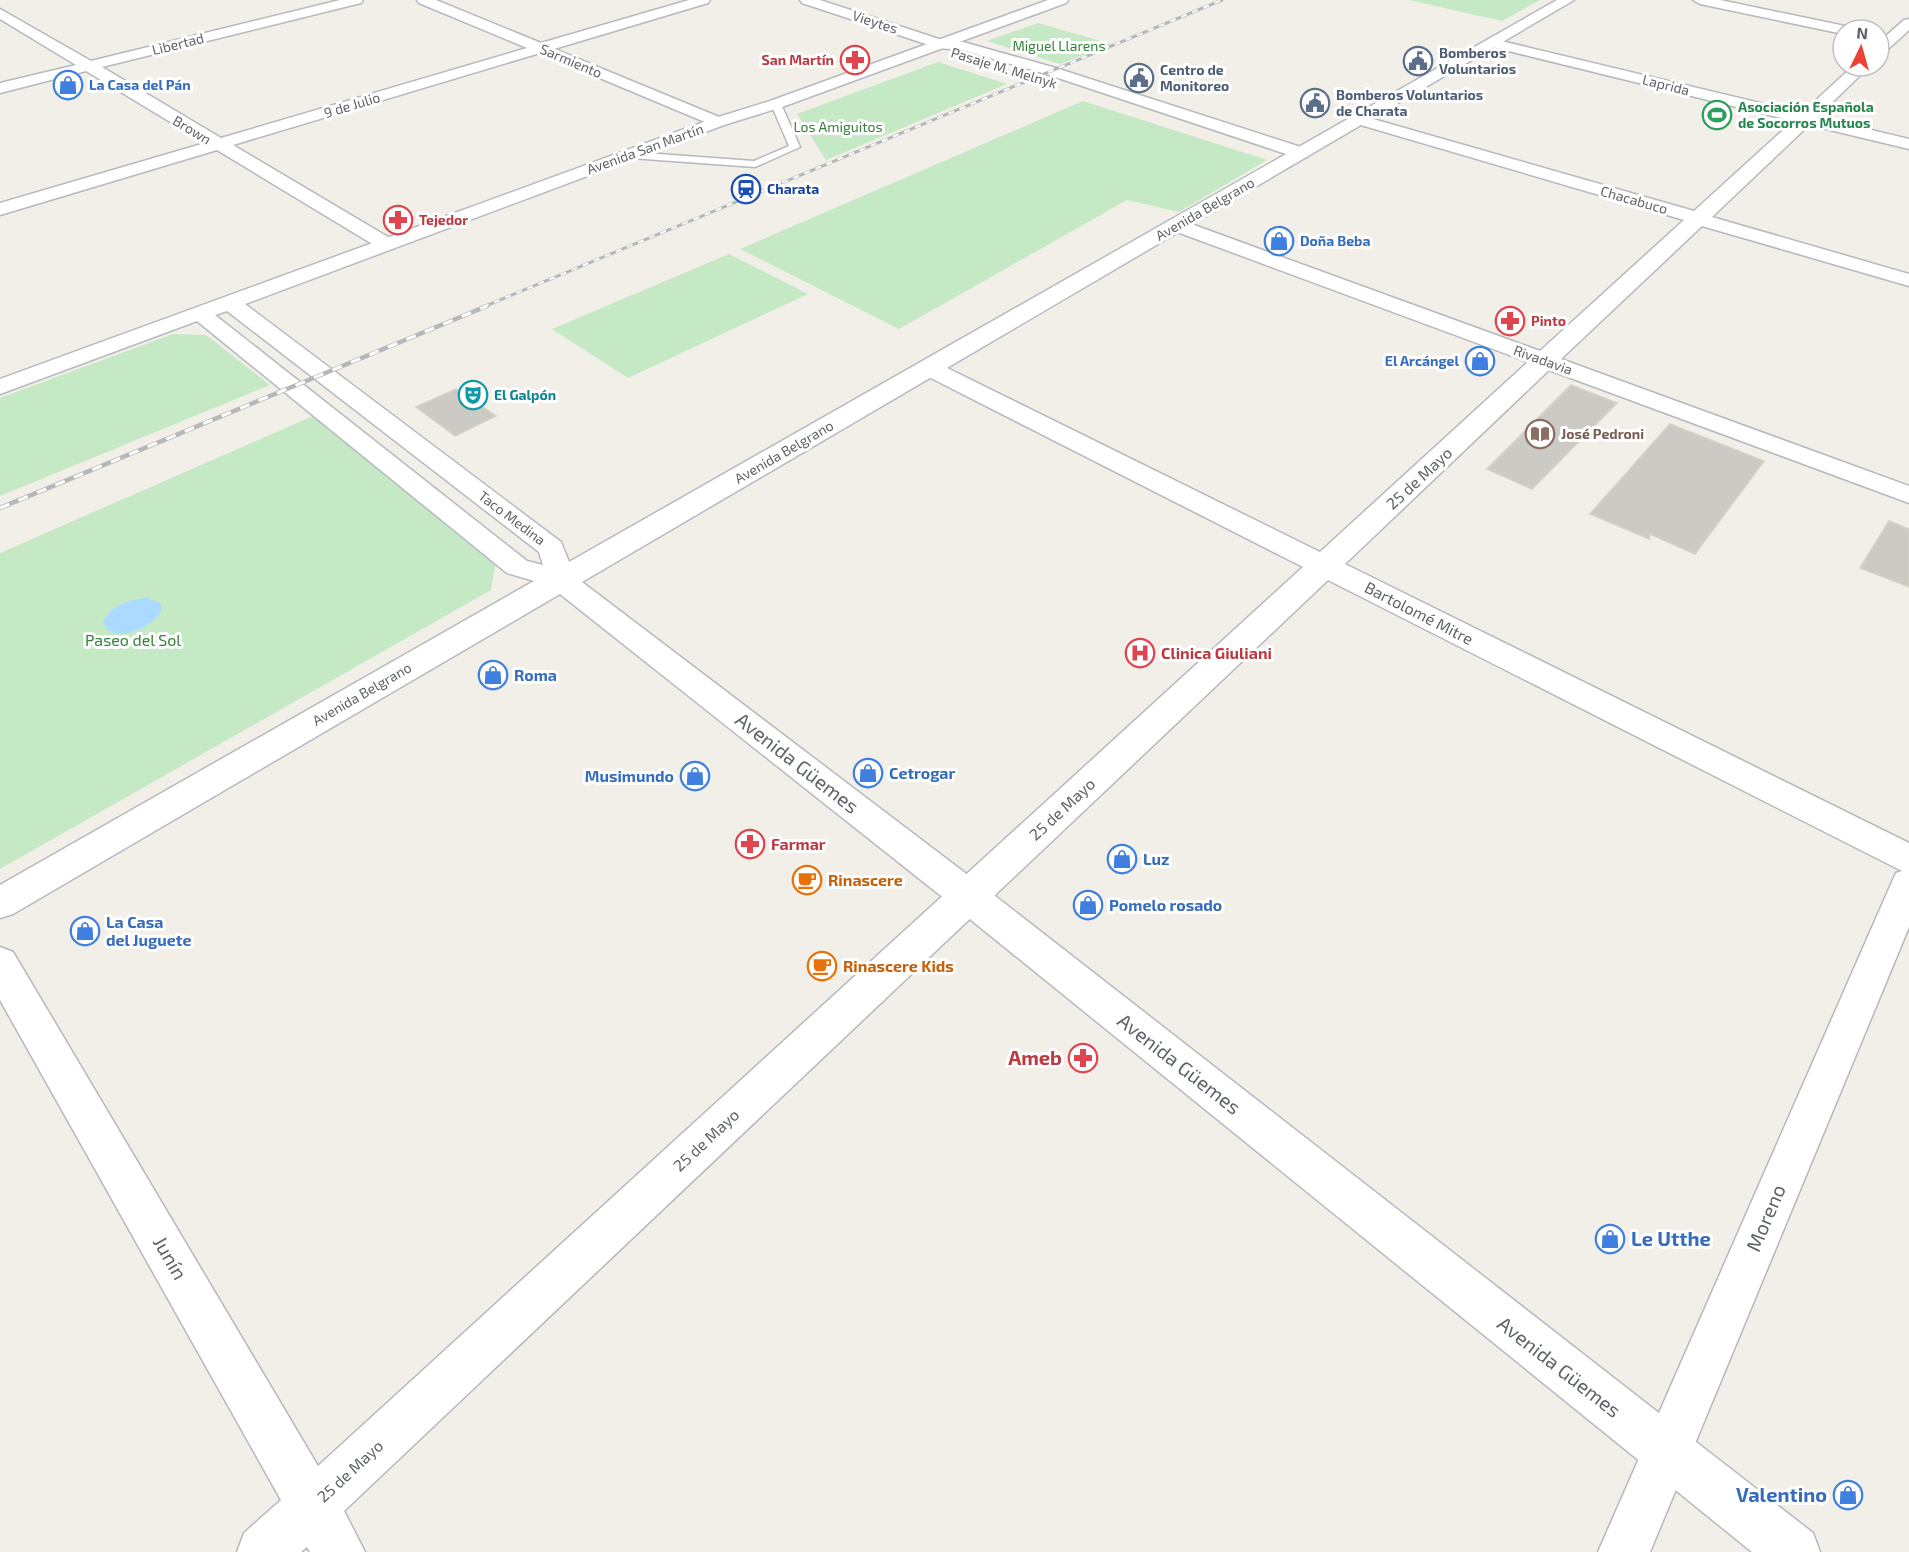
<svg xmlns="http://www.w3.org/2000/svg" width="1909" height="1552" font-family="'Exo 2',sans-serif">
  <rect width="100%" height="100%" fill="#f1efe8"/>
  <path fill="#c5e8c5" d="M1409 0H1540L1502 21Z
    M1038 23 1111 44 1060 64 987 41Z
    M938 62 1007 84 826 160 797 114Z
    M1083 101 1267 160 1179 212 1127 200 899 329 740 249Z
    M729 254 808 294 628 378 552 329Z
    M173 334 206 335 270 385 0 496V398Z
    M313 416 495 565 491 590 0 869V553Z"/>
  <path fill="#aadaff" d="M147 598 160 603 162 608C156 627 112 647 103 622 111 605 129 600 147 598Z"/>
  <path fill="#cccac5" stroke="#d6d1c6" stroke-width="1.5" d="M1571 385 1617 403 1532 489 1487 469Z
    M456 389 496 416 455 436 416 407Z
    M1670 424 1764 461 1695 554 1650 534 1649 539 1590 514Z
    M1889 521 1909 529V587L1860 568Z"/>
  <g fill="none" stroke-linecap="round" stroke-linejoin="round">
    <g stroke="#b5b8bc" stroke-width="3">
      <path id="service" d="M776 101 781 104 800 147 755 167 631 158 625 155 631 152 754 161 789 146 771 104Z"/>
    </g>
    <g stroke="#b5b8bc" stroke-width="3">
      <path id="minor" d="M340 0H363L361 3 102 67 221 138 527 48 419 3 417 0H436L541 43 689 0H710L708 3 554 49 724 119 726 122 724 125H712L540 53 233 145 393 240 396 244 393 248H379L217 150 0 215V203L205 143 86 71 0 93V83L76 65 0 19V9L91 61Z
        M800 0H820L948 42 950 45 948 48H938L802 3Z
        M1693 0H1720L1845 26 1852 30H1843V34L1700 4Z
        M1909 19V30L1884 53 1879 54V42L1904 20Z
        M1493 39 1802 113 1853 66H1870L1817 117 1909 139V149L1809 125 1712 217 1909 274V286L1702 226 1561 359 1909 486V503L1549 370 1345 564 1909 843V927L1650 1552H1598L1891 884 1896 873 1902 871 1328 580 344 1511 365 1552H310L307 1547 301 1552H237L244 1533 281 1500 0 1000V947L13 952 318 1466 1303 567 921 373 918 368 921 363 929 361 937 363 1320 552 1528 362 1169 229 1166 225 1169 221H1183L1540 351 1684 220 1354 123 1352 120 1354 117H1366L1694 211 1793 121 1488 46 1486 43 1488 40Z"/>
    </g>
    <g stroke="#b5b8bc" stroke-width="3">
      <path id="tertiary" d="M943 41 963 42 1056 68 1307 149 1310 153 1307 157H1295L1046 74 962 50 938 48 936 45 938 42Z"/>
    </g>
    <g stroke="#b6babf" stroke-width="3">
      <path id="secondary" d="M1048 0H1068L1066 3 782 107 724 125 245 304 561 542 569 562 1557 0H1574L582 582 981 885 1813 1533 1820 1552H1752L955 907 560 594 13 914 0 918V885L534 581 507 573 197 321 0 394V379L712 119 770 101ZM227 311 539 552 543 565 527 561 215 315Z"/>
    </g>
    <use href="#service" fill="#fff" fill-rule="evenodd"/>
    <use href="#minor" fill="#fff" fill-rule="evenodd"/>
    <use href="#tertiary" fill="#fff" fill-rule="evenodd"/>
    <use href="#secondary" fill="#fff" fill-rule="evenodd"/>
    <g stroke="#b6b7b8" stroke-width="3">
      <path id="rail-far1" d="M483 307 1222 0"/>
    </g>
    <g stroke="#b6b7b8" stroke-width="4.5">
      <path id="rail" d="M0 508 487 306"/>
    </g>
    <use href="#rail-far1" stroke="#fff" stroke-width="2" stroke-dasharray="6" stroke-linecap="butt"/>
    <use href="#rail" stroke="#fff" stroke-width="3" stroke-dasharray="10" stroke-linecap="butt"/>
  </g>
  <defs>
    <g id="pharmacy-ring" transform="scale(1.5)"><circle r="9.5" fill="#fff" stroke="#e0444e" stroke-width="1.5"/><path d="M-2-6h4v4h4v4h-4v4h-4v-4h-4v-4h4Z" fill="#e0444e"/></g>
    <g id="civic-ring" transform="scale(1.5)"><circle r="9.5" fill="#fff" stroke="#5c6f8a" stroke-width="1.5"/><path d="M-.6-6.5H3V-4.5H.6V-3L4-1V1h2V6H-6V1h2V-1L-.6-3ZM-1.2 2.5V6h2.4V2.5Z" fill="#5c6f8a"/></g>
    <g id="shop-ring" transform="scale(1.5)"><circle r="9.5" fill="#fff" stroke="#3f7fe0" stroke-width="1.5"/><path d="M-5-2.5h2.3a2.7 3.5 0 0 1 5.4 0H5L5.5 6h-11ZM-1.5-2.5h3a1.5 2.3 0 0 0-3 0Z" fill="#3f7fe0"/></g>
    <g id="stadium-ring" transform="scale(1.5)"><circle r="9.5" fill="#fff" stroke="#2e9e5b" stroke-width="1.5"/><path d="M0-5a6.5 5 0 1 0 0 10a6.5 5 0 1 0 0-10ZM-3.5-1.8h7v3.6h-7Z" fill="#2e9e5b"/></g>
    <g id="station-ring" transform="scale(1.5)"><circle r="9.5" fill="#fff" stroke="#1a4fb4" stroke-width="1.5"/><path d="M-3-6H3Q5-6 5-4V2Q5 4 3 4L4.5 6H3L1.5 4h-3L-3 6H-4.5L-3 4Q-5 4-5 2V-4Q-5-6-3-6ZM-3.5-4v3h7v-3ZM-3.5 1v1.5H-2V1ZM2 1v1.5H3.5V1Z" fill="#1a4fb4"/></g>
    <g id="theatre-ring" transform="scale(1.5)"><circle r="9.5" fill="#fff" stroke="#0f9aa8" stroke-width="1.5"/><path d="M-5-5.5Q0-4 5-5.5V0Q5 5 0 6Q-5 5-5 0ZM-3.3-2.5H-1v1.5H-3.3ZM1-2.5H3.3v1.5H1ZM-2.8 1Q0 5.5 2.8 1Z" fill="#0f9aa8"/></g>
    <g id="library-ring" transform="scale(1.5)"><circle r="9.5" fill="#fff" stroke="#8d6e63" stroke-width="1.5"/><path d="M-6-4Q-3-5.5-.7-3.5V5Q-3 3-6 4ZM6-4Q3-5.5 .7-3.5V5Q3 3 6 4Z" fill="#8d6e63"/></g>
    <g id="hospital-ring" transform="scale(1.5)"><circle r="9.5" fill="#fff" stroke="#e0444e" stroke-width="1.5"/><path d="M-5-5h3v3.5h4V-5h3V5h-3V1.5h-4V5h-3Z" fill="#e0444e"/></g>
    <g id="cafe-ring" transform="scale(1.5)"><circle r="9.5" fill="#fff" stroke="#e8710a" stroke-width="1.5"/><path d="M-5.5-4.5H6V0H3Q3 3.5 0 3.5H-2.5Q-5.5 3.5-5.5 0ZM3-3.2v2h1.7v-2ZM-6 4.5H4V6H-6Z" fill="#e8710a"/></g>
  </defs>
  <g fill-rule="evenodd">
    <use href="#pharmacy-ring" x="855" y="60"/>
    <use href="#civic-ring" x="1418" y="61"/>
    <use href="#civic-ring" x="1139" y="78"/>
    <use href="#shop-ring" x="68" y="85"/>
    <use href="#civic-ring" x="1315" y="103"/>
    <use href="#stadium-ring" x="1717" y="115"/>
    <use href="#station-ring" x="746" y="189"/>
    <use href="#pharmacy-ring" x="398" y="220"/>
    <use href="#shop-ring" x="1279" y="241"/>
    <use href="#pharmacy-ring" x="1510" y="321"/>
    <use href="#shop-ring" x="1480" y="361"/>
    <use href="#theatre-ring" x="473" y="395"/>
    <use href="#library-ring" x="1540" y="434"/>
    <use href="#hospital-ring" x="1140" y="653"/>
    <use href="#shop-ring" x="493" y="675"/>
    <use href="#shop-ring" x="868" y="773"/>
    <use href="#shop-ring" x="695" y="776"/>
    <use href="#pharmacy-ring" x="750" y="844"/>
    <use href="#shop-ring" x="1122" y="859"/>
    <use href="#cafe-ring" x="807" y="880"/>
    <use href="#shop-ring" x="1088" y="905"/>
    <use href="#shop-ring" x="85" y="931"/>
    <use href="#cafe-ring" x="822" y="966"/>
    <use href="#pharmacy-ring" x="1083" y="1058"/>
    <use href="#shop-ring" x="1610" y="1239"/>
    <use href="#shop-ring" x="1848" y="1495"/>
  </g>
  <g text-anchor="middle" stroke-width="6" stroke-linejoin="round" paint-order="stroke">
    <g font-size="14" fill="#5f6368" stroke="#fff">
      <text transform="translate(875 22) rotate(18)" y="5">Vieytes</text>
      <text transform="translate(178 44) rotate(-14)" y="5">Libertad</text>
      <text transform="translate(571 61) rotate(23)" y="5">Sarmiento</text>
      <text transform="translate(1004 68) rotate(17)" y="5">Pasaje M. Melnyk</text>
      <text transform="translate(1666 85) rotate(14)" y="5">Laprida</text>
      <text transform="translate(352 105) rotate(-17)" y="5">9 de Julio</text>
      <text transform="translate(192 130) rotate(31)" y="5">Brown</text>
      <text transform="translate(645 149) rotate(-20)" y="5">Avenida San Martín</text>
      <text transform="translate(1634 200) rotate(16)" y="5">Chacabuco</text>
      <text transform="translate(1205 209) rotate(-30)" y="5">Avenida Belgrano</text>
      <text transform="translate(1543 360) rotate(20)" y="5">Rivadavia</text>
      <text transform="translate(784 452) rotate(-30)" y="5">Avenida Belgrano</text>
      <text transform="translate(512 518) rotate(37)" y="5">Taco Medina</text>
      <text transform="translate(362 694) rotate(-30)" y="5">Avenida Belgrano</text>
    </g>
    <g font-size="14" fill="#348238" stroke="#fff">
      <text x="1059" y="51">Miguel Llarens</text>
      <text x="838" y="132">Los Amiguitos</text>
    </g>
    <g font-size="14" font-weight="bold" fill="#4e5e75" stroke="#fff" text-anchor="start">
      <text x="1439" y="58">Bomberos<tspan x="1439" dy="16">Voluntarios</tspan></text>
      <text x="1160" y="75">Centro de<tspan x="1160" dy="16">Monitoreo</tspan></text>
      <text x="1336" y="100">Bomberos Voluntarios<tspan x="1336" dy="16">de Charata</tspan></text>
    </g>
    <g font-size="14" font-weight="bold" fill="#be3a42" stroke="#fff" text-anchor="start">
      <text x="834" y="65" text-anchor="end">San Martín</text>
      <text x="419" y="225">Tejedor</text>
      <text x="1531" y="326">Pinto</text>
    </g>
    <g font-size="14" font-weight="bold" fill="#366cbe" stroke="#fff" text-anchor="start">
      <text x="89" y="90">La Casa del Pán</text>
      <text x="1300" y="246">Doña Beba</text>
      <text x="1459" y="366" text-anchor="end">El Arcángel</text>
    </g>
    <g font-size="14" font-weight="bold" fill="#27864d" stroke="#fff" text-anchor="start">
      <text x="1738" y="112">Asociación Española<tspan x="1738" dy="16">de Socorros Mutuos</tspan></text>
    </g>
    <g font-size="14" font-weight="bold" fill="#164399" stroke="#fff" text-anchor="start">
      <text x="767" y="194">Charata</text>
    </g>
    <g font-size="14" font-weight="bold" fill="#0d838f" stroke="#fff" text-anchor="start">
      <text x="494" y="400">El Galpón</text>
    </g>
    <g font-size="14" font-weight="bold" fill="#785e54" stroke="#fff" text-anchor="start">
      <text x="1561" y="439">José Pedroni</text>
    </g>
    <g font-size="16" fill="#5f6368" stroke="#fff">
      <text transform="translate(1419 478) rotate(-43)" y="6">25 de Mayo</text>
      <text transform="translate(1419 613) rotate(27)" y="6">Bartolomé Mitre</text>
      <text transform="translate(1062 809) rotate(-43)" y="6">25 de Mayo</text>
      <text transform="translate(706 1140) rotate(-43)" y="6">25 de Mayo</text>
      <text transform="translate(350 1471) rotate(-43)" y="6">25 de Mayo</text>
    </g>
    <g font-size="16" fill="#348238" stroke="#fff">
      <text x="133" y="646">Paseo del Sol</text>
    </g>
    <g font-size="16" font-weight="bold" fill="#be3a42" stroke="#fff" text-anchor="start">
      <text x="1161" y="659">Clinica Giuliani</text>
      <text x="771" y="850">Farmar</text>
    </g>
    <g font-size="16" font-weight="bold" fill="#366cbe" stroke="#fff" text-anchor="start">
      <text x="514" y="681">Roma</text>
      <text x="889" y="779">Cetrogar</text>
      <text x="674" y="782" text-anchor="end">Musimundo</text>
      <text x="1143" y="865">Luz</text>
      <text x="1109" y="911">Pomelo rosado</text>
      <text x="106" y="928">La Casa<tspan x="106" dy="18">del Juguete</tspan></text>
    </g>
    <g font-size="16" font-weight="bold" fill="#c56008" stroke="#fff" text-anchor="start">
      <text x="828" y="886">Rinascere</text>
      <text x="843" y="972">Rinascere Kids</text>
    </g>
    <g font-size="20" fill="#5f6368" stroke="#fff">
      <text transform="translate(797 763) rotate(38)" y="7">Avenida Güemes</text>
      <text transform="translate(1179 1064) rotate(38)" y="7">Avenida Güemes</text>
      <text transform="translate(1766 1218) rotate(-67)" y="7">Moreno</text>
      <text transform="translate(170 1258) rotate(60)" y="7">Junín</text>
      <text transform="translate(1559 1367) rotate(38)" y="7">Avenida Güemes</text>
    </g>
    <g font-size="20" font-weight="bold" fill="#be3a42" stroke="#fff" text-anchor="end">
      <text x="1062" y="1065">Ameb</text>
    </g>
    <g font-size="20" font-weight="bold" fill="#366cbe" stroke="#fff" text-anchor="start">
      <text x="1631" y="1246">Le Utthe</text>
      <text x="1827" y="1502" text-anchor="end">Valentino</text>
    </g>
  </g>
  <g transform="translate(1861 48) rotate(5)"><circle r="28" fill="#ffffff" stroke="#bfc1c3" stroke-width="1.5"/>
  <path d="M0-4.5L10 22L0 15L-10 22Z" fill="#ea4335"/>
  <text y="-9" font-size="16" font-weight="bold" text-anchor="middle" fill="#5f6368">N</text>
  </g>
</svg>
